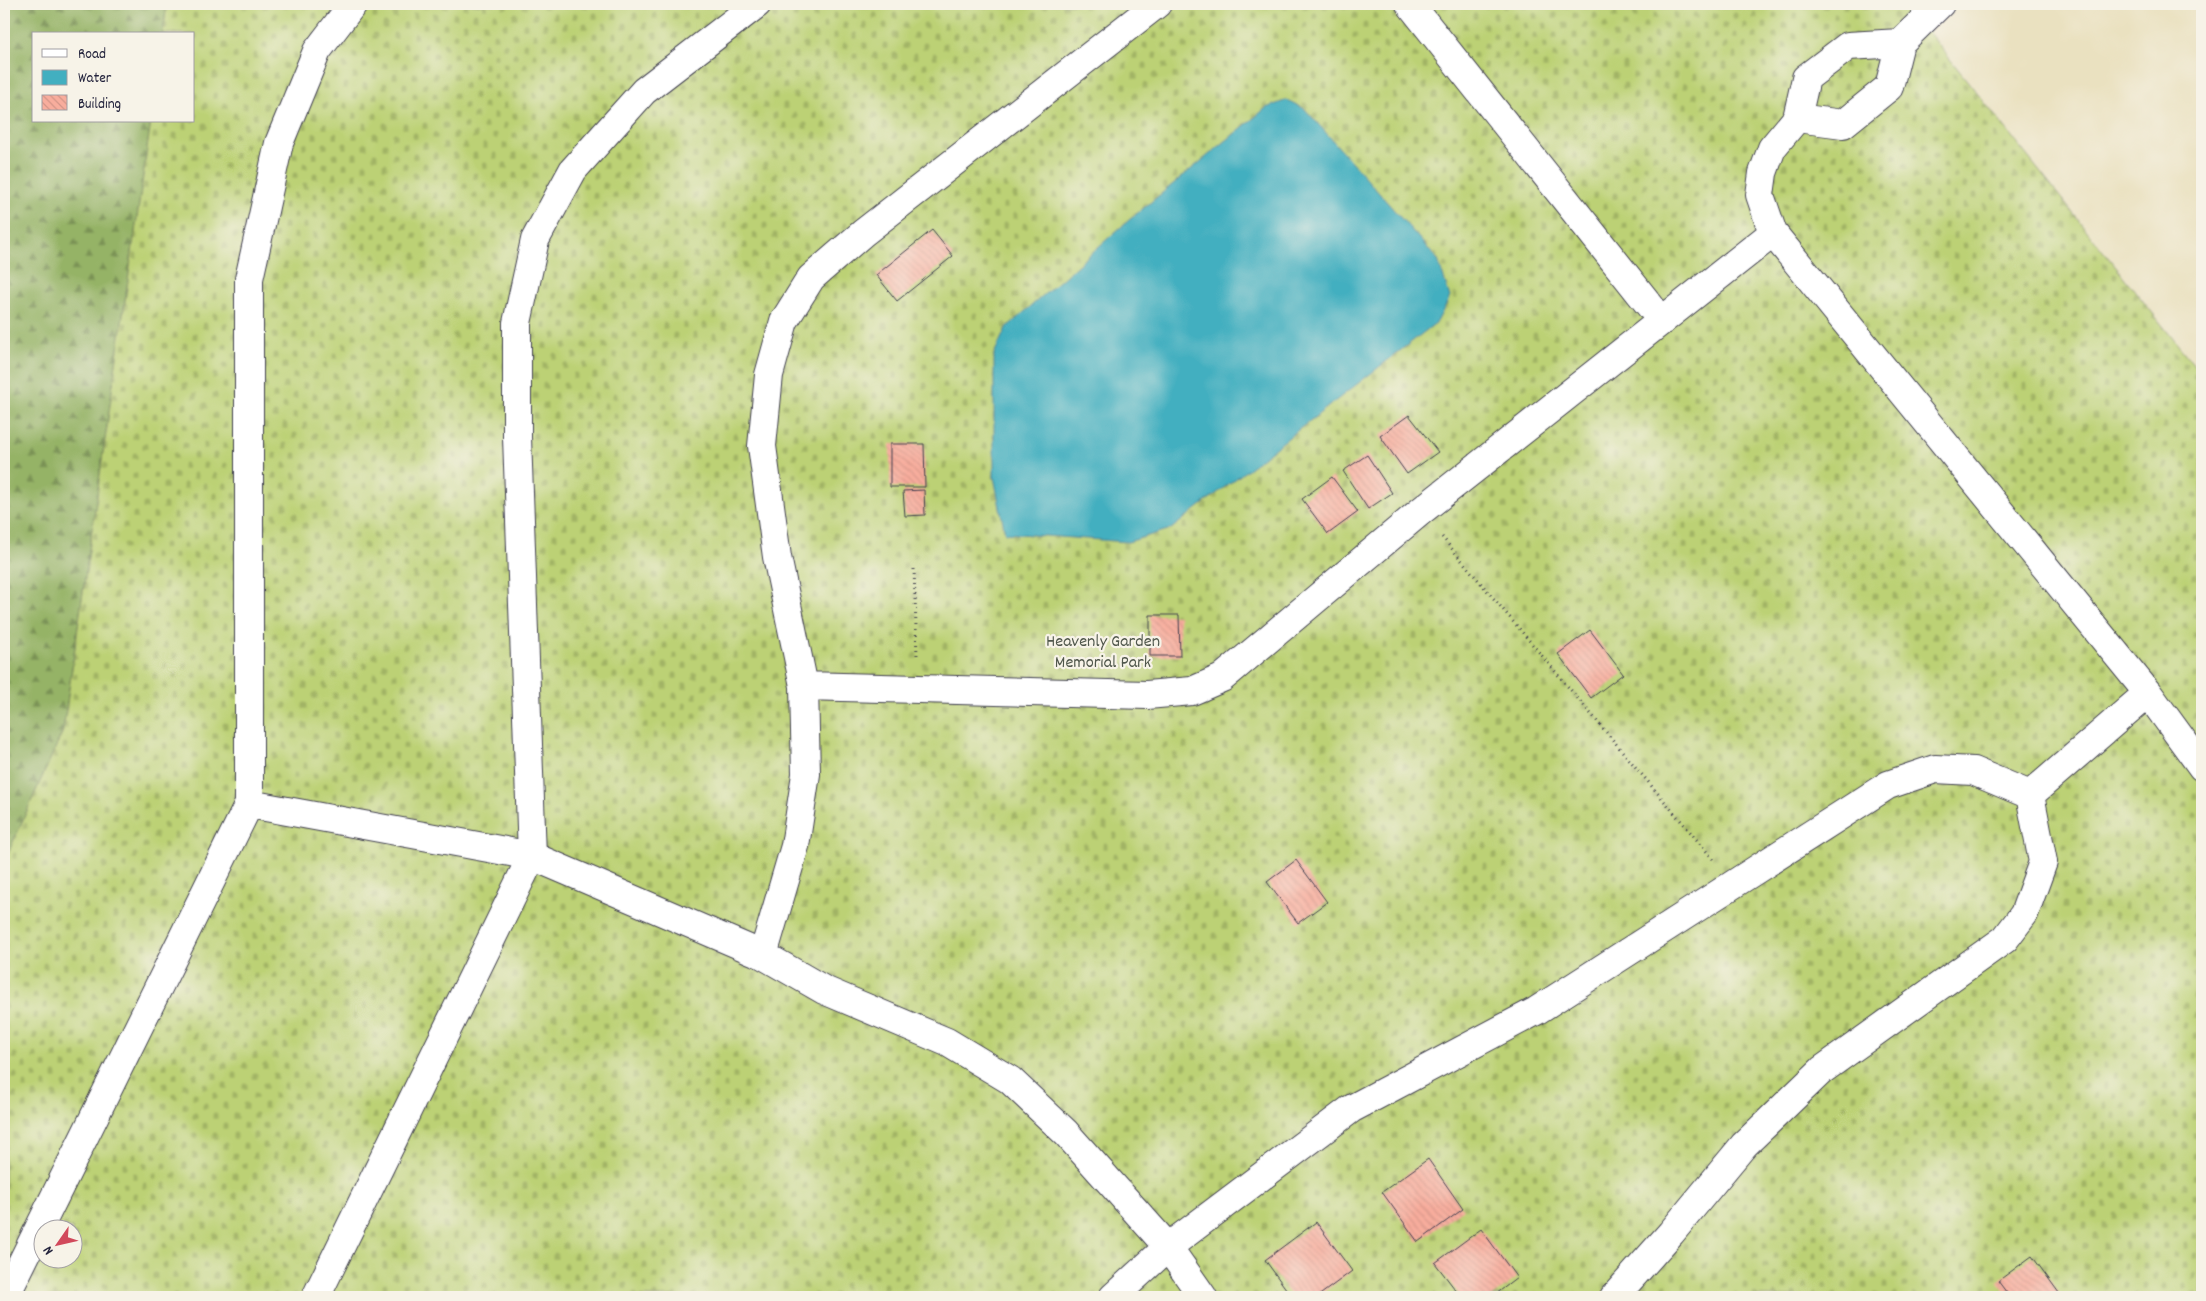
<svg xmlns="http://www.w3.org/2000/svg" width="2206" height="1301" font-family="Dekko,sans-serif">
  <defs>
    <pattern id="forest-firs" width="22" height="20" patternUnits="userSpaceOnUse" patternTransform="scale(1.25)"><rect width="22" height="20" fill="#95b366"/><path d="M5 1l3.5 6h-7zM16 11l3.5 6h-7z" fill="#799155"/></pattern>
    <pattern id="cemetery-stones" width="16" height="16" patternUnits="userSpaceOnUse" patternTransform="scale(1.25)"><rect width="16" height="16" fill="#bcd174"/><path d="M2 7V4a2 2 0 0 1 4 0v3zM10 15v-3a2 2 0 0 1 4 0v3z" fill="#a1b365"/></pattern>
    <pattern id="building-back-hatch" width="6" height="6" patternUnits="userSpaceOnUse" patternTransform="scale(1.25)"><rect width="6" height="6" fill="#f8ad9d"/><path d="M-1 5l2 2M0 0l6 6M5-1l2 2" fill="none" stroke="#d49588"/></pattern>
  </defs>
  <rect width="100%" height="100%" fill="#f7f3e8"/>
  <filter id="ink" filterUnits="userSpaceOnUse"><feTurbulence type="fractalNoise" baseFrequency=".02" numOctaves="2"/><feDisplacementMap in="SourceGraphic" scale="10" xChannelSelector="R" yChannelSelector="G"/><feConvolveMatrix kernelMatrix="1 2 1 2 8 2 1 2 1" color-interpolation-filters="sRGB"/></filter>
  <filter id="wash" filterUnits="userSpaceOnUse"><feTurbulence type="fractalNoise" baseFrequency=".0096" numOctaves="4" result="noise"/><feDisplacementMap in="SourceGraphic" scale="20" xChannelSelector="R" yChannelSelector="G"/><feGaussianBlur stdDeviation="1.12" result="paint"/><feColorMatrix in="noise" values="0 0 0 0 0 0 0 0 0 0 0 0 0 0 0 0 0 1.4 0 .05"/><feComposite in="paint" operator="in"/></filter>
  <g filter="url(#wash)">
    <rect width="100%" height="100%" fill="#eae1c0"/>
    <path fill="url(#forest-firs)" stroke="#5c6a50" d="M4 4H167L163 34H34V121H151L63 731 4 862Z"/>
    <path fill="url(#cemetery-stones)" stroke="#6f7a58" fill-rule="evenodd" d="M167 4H1906L2202 375V1297H4V862L63 731 151 121H194V34H163ZM42 1228H72V1258H42Z"/>
    <path fill="#42afc0" stroke="#32687e" d="M1287 100 1305 109 1438 260 1450 297 1437 322 1171 529 1128 542 1005 533 994 477V354L1006 328 1129 220 1266 108Z"/>
    <g id="blocks">
      <path fill="url(#building-back-hatch)" d="M932 230 953 256 897 301 876 275Z
        M1409 415 1438 452 1407 474 1380 436Z
        M890 444H924L925 487H890Z
        M1367 455 1392 493 1368 509 1343 471Z
        M1332 477 1358 512 1328 534 1302 499Z
        M924 490 925 515 905 516 903 491Z
        M1150 615H1179L1180 656H1150Z
        M1590 630 1623 674 1591 698 1558 654Z
        M1296 860 1327 902 1298 923 1267 882Z
        M1428 1159 1463 1209 1418 1242 1382 1192Z
        M1316 1222 1352 1271 1317 1297H1292L1265 1260Z
        M1481 1229 1517 1278 1492 1297H1461L1435 1263Z
        M2032 1256 2062 1297H2010L1998 1281Z"/>
    </g>
  </g>
  <g filter="url(#ink)">
    <use href="#blocks" fill-opacity="0" stroke="#403f4f" stroke-width="1"/>
    <g fill="none" stroke-linecap="round" stroke-linejoin="round">
      <g stroke="#403f4f" stroke-width="30">
        <path id="minor" d="M1410 4 1662 321
          M1900 43 1848 46 1806 78 1797 118 1772 148 1763 173 1760 195 1773 233 2148 693 2202 767
          M1900 43 1940 4
          M1797 118 1843 124 1889 87 1900 43
          M804 686 1147 695 1192 691 1222 678 1421 511 1773 233
          M2030 795 2148 693
          M249 804 532 856 763 955 824 990 947 1042 1010 1080 1066 1133 1168 1247 1203 1297
          M763 955 795 846 806 774 804 686 777 557 762 446 769 375 784 321 811 278 863 233 1157 4
          M5 1297 249 804V279L279 143 317 51 353 4
          M316 1297 532 856 517 437V323L535 240 573 170 644 91 757 4
          M1113 1297 1168 1247 1351 1109 1536 1011 1888 785 1935 769 1973 771 2030 795 2043 862 2024 914 2005 939 1822 1070 1744 1145 1671 1233 1614 1297"/>
      </g>
      <path stroke="#403f4f" stroke-width="3" stroke-dasharray="1 4" stroke-linecap="butt" d="M1442 537 1713 859
        M914 569 917 656"/>
      <use href="#minor" stroke="#fff" stroke-width="28"/>
    </g>
  </g>
  <g text-anchor="middle" stroke-width="4.5" stroke-linejoin="round" paint-order="stroke">
    <g font-size="18" fill="#50574c" stroke="#f7f3e8">
      <text x="1103" y="646">Heavenly Garden<tspan x="1103" dy="21">Memorial Park</tspan></text>
    </g>
  </g>
  <rect width="2206" height="1301" fill="none" stroke="#f7f3e8" stroke-width="20"/>
  <rect x="32" y="32" width="162" height="90" fill="#f7f3e8" stroke="#a29fa3"/>
  <rect x="42" y="49" width="25" height="8" fill="#ffffff" stroke="#a29fa3"/>
  <text x="78" y="58" font-size="15" fill="#22223b">Road</text>
  <rect x="42" y="70" width="25" height="15" fill="#42afc0" stroke="#a29fa3"/>
  <text x="78" y="82" font-size="15" fill="#22223b">Water</text>
  <rect x="42" y="95" width="25" height="15" fill="url(#building-back-hatch)" stroke="#a29fa3"/>
  <text x="78" y="108" font-size="15" fill="#22223b">Building</text>
  <g transform="translate(58 1244) rotate(236)"><circle r="24" fill="#f7f3e8" stroke="#a29fa3"/>
  <path d="M0-4L9 19L0 12L-9 19Z" fill="#d1495b"/>
  <text y="-8" font-size="14" font-weight="bold" text-anchor="middle" fill="#22223b">N</text>
  </g>
</svg>
